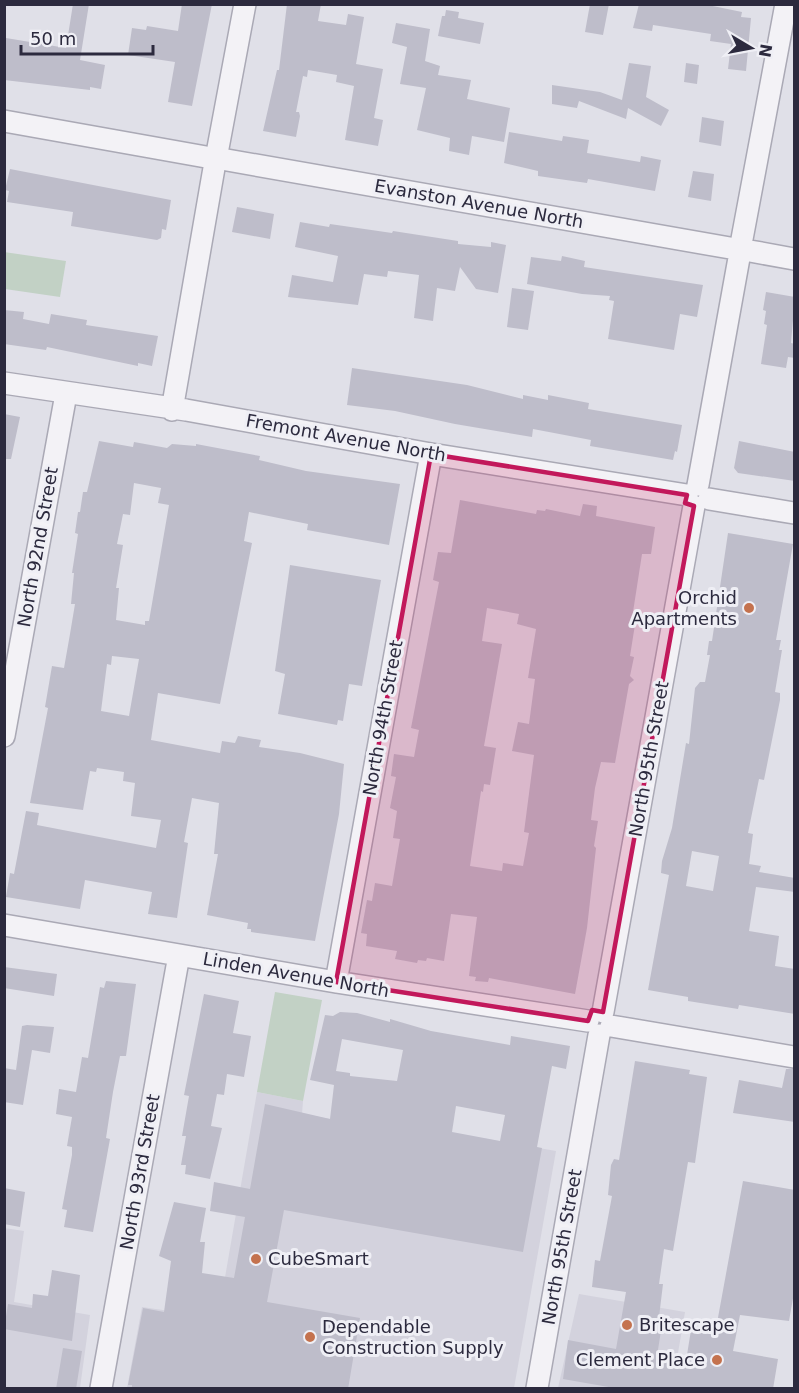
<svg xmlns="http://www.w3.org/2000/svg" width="799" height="1393" font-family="'DejaVu Sans',sans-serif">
  <rect width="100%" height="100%" fill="#e0e0e8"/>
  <path fill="#d3d2dd" d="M257 1092 303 1101 302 1114 411 1133 413 1126 556 1151 514 1388H127L142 1307 218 1318Z
    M4 1228 24 1231 14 1302 90 1315 80 1388H5Z
    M579 1294 685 1312 672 1388H558Z"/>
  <path fill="#c2d1c5" d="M4 252 66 261 60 297 5 289Z
    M275 992 322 1000 303 1101 257 1092Z"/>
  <path fill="#bebdca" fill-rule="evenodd" d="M73 4H89L80 60 105 65 101 89 90 87V90L4 80 6 38 66 48Z
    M182 4H212L192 106 168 102 175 62 128 55 132 28 146 30 147 26 178 31Z
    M287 4H321L318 21 346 25 348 14 364 17 356 64 383 69 374 118 383 120 378 146 345 140 354 86 336 82 337 75 308 70 307 77 303 76 296 112H299L300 116 296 137 263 131 277 70H279Z
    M590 4H609L603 35 585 32Z
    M639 4H703L742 12 741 17 751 18 746 71 728 69 731 44 710 41 711 34 653 25 652 31 633 28Z
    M446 10 459 12 458 18 484 23 480 44 438 36 442 16H445Z
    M396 23 430 29 425 61 440 66 438 75 471 80 467 99 510 108 504 142 472 136 469 155 449 151 450 138 417 130 426 88 400 84 407 47 392 43Z
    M629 63 651 66 646 97 669 110 661 126 628 108 626 119 579 101 577 108 552 104V85L600 92 622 100Z
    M686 63 699 65 697 84 684 82Z
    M702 117 724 121 721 146 699 142Z
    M509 132 562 141 563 136 589 140 587 153 640 162 641 156 661 160 655 191 588 179 587 183 538 176V171L504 163Z
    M10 169 171 200 166 230 162 229 161 238 157 240 71 226 73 212 7 202 9 191 5 190Z
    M693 171 714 174 711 201 688 197Z
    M237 207 274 214 270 239 232 232Z
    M300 222 329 227 330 224 392 233 393 231 458 241V244L491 247V242L506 245 498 293 476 289 460 267 455 291 437 288 433 321 414 318 419 275 388 271 387 277 364 274 358 305 288 297 292 275 333 282 338 256 295 247Z
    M562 256 585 261 584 267 703 285 697 317 680 314 674 350 608 339 614 301 609 300 610 296 582 294 527 284 531 257 561 261Z
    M512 288 534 291 528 330 507 327Z
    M766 292 795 297 791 343 795 344V358L788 357 786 368 761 364 767 325 764 324 766 311 763 310Z
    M4 310 24 312 23 319 49 324 51 314 87 320 86 325 158 336 152 366 138 363V366L47 347 46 350 4 344Z
    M352 368 467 385 523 399V395L548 400V395L589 403 588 409 682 425 677 452 675 451 673 460 590 446 591 440 533 429 532 437 455 424 395 411 347 405Z
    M4 414 20 417 11 459H4Z
    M99 441 133 447 134 442 167 448 172 444 196 446V444L260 456 259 460 306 471 400 484 389 545 307 530 308 524 249 512 244 541 252 543 220 704 158 693 151 740 220 753 222 741 235 743 238 736 261 740 259 747 300 753 344 764 339 814 315 941 251 932V929H247L248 923 207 915 218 854H214L219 803 192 798 184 842 188 843 177 918 148 914 152 892 85 880 80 909 6 897 10 873 14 874 26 811 39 813 37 825 156 848 161 820 131 816 135 783 123 781 124 772 97 768 96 772 90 771 83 810 30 803 48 708 45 707 52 666 64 668 70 634 75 604H71L74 573H72L78 534 75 533 78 512H80L83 492H87ZM134 483 161 488 158 503 169 505 149 621H145V625L116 620 119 588H116L123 545 117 544 123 514 130 515ZM112 656 139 659 129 716 101 711 107 664 111 665Z
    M739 441 795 452V481L738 473 734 468Z
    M460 500 536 514 537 510 545 511 546 509 580 516 583 504 597 506 596 516 655 527 651 554H642L633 612H637L630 656 634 657 630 676 634 680 629 684 615 763 601 762 595 788 591 820 598 821 594 846 596 848 587 928 575 994 489 978 488 982 475 981 476 977 469 976 477 917 451 914 444 961 427 958 426 961 418 960 417 963 395 959 397 951 366 946 367 934 361 933 367 900 372 901 375 883 392 886 400 839 393 838 397 811 390 808 396 777 391 776 394 754 414 757 419 730 411 728 439 582 433 580 438 552 451 553ZM487 608 519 614 517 624 536 629 528 678 535 679 529 724 518 722 512 751 534 755 524 832 529 833 523 866 503 863 502 871 470 866 481 791 483 792 484 784 490 785 496 748 484 746 502 644 482 641Z
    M728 533 793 544 776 640H781L779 650H782L775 692 780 693V700L764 780 759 779 748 833 753 834 749 864 761 866 759 872 795 878V892L756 887 749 931 779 936 775 966 795 969V1014L739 1005 738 1009 688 1001V997L648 990 669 875 661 873 662 861 672 828 686 743 689 744 695 688 700 682H705L710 655H707L709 641H712ZM692 851 719 856 713 891 686 886Z
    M290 565 381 580 362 686 349 684 343 721 338 720 337 725 278 714 285 674 275 671Z
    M4 967 57 974 54 996 4 988Z
    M106 981 136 984 126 1056H120L113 1092 106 1138 110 1139 93 1232 64 1227 67 1210 62 1209 72 1155V1147L67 1146 72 1117 56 1114 59 1089 76 1092 82 1057 88 1058 100 987 104 988Z
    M204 994 239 1001 233 1033 251 1036 244 1077 227 1074 224 1095 217 1094 211 1126 222 1128 210 1179 185 1174 186 1165H181L186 1136H182L189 1096 184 1095Z
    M340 1012 357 1013 390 1022V1019L431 1031 510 1045 511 1036 570 1046 566 1069 552 1066 537 1147 542 1148 523 1252 284 1210 267 1302 360 1318 348 1389H132V1385H128L143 1308 164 1312 171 1261 159 1256 174 1202 206 1208 200 1242H205L202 1273 234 1278 245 1217 210 1211 214 1182 250 1189 265 1104 330 1119 334 1085 310 1080 325 1015 333 1016ZM342 1039 403 1050 397 1081 350 1076V1073L336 1071ZM456 1106 505 1115 500 1141 452 1132Z
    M27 1025 54 1027 50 1053 32 1050 23 1105 4 1102V1068L16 1070 22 1026Z
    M635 1061 690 1070 689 1074 707 1077 695 1163 688 1162 673 1251 664 1249 659 1284H663L659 1317 663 1318 657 1356 686 1361 691 1330 715 1334 743 1181 795 1190V1287L789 1321 740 1315 733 1351 778 1359 773 1389H620L563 1379 568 1340 616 1349 626 1292 592 1287 595 1260 600 1261 612 1196 608 1195 611 1165 614 1159 619 1160Z
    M786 1069H795V1122L733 1113 739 1080 782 1088Z
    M4 1188 25 1192 20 1227 4 1224Z
    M52 1270 80 1275 72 1341 4 1329 8 1304 32 1308 33 1294 48 1296Z
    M63 1348 82 1351 76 1389H56Z"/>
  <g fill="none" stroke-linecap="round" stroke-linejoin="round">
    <g stroke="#aaa9b5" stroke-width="24">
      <path id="minor" d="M4 121 206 157
        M218 148 245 4
        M227 160 730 248
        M742 239 786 4
        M750 251 794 259
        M4 383 186 410 431 454 687 495
        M172 410 214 168
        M698 485 739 258
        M709 499 794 513
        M4 736 66 394
        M4 925 336 982 588 1021
        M336 982 431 454
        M603 1012 694 506
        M611 1026 794 1057
        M101 1388 179 955
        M537 1388 599 1035"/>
    </g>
    <use href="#minor" stroke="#f3f2f6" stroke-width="21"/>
  </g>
  <path fill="#c2185b" fill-opacity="0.2" stroke="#c2185b" stroke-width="4.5" stroke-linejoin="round" d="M431 454 687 495 685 503 694 506 603 1012 592 1010 588 1021 336 982Z"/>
  <g fill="#c4724e" stroke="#efeff5" stroke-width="2">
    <circle cx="749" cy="608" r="6"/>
    <circle cx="256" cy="1259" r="6"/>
    <circle cx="627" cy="1325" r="6"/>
    <circle cx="310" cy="1337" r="6"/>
    <circle cx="717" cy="1360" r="6"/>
  </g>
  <g text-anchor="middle" stroke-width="6" stroke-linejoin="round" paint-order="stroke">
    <g font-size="18" fill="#2c2a3e" stroke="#efeff5">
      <text transform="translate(479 204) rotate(10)" y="6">Evanston Avenue North</text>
      <text transform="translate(346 438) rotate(10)" y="6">Fremont Avenue North</text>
      <text transform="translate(38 547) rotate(-80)" y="6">North 92nd Street</text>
      <text transform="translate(383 718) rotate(-80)" y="6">North 94th Street</text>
      <text transform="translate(649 759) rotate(-80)" y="6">North 95th Street</text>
      <text transform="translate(296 975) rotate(10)" y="6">Linden Avenue North</text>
      <text transform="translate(140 1172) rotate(-80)" y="6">North 93rd Street</text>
      <text transform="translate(562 1247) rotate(-80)" y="6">North 95th Street</text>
    </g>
    <g font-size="18" fill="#2c2a3e" stroke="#efeff5" text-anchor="start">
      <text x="737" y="604" text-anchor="end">Orchid<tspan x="737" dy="21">Apartments</tspan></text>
      <text x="268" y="1265">CubeSmart</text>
      <text x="639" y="1331">Britescape</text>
      <text x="322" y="1333">Dependable<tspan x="322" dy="21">Construction Supply</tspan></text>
      <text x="705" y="1366" text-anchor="end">Clement Place</text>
    </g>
  </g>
  <rect width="799" height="1393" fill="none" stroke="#2c2a3e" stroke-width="12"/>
  <g transform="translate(751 48) rotate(100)" stroke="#efeff5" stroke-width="4.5" paint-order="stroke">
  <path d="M0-4.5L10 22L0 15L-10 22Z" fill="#2c2a3e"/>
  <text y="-9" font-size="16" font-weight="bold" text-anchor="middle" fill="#2c2a3e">N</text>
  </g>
  <path d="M21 45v9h132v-9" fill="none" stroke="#2c2a3e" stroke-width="3"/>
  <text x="30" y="45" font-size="18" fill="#2c2a3e" stroke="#efeff5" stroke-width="4.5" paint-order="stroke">50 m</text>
</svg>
